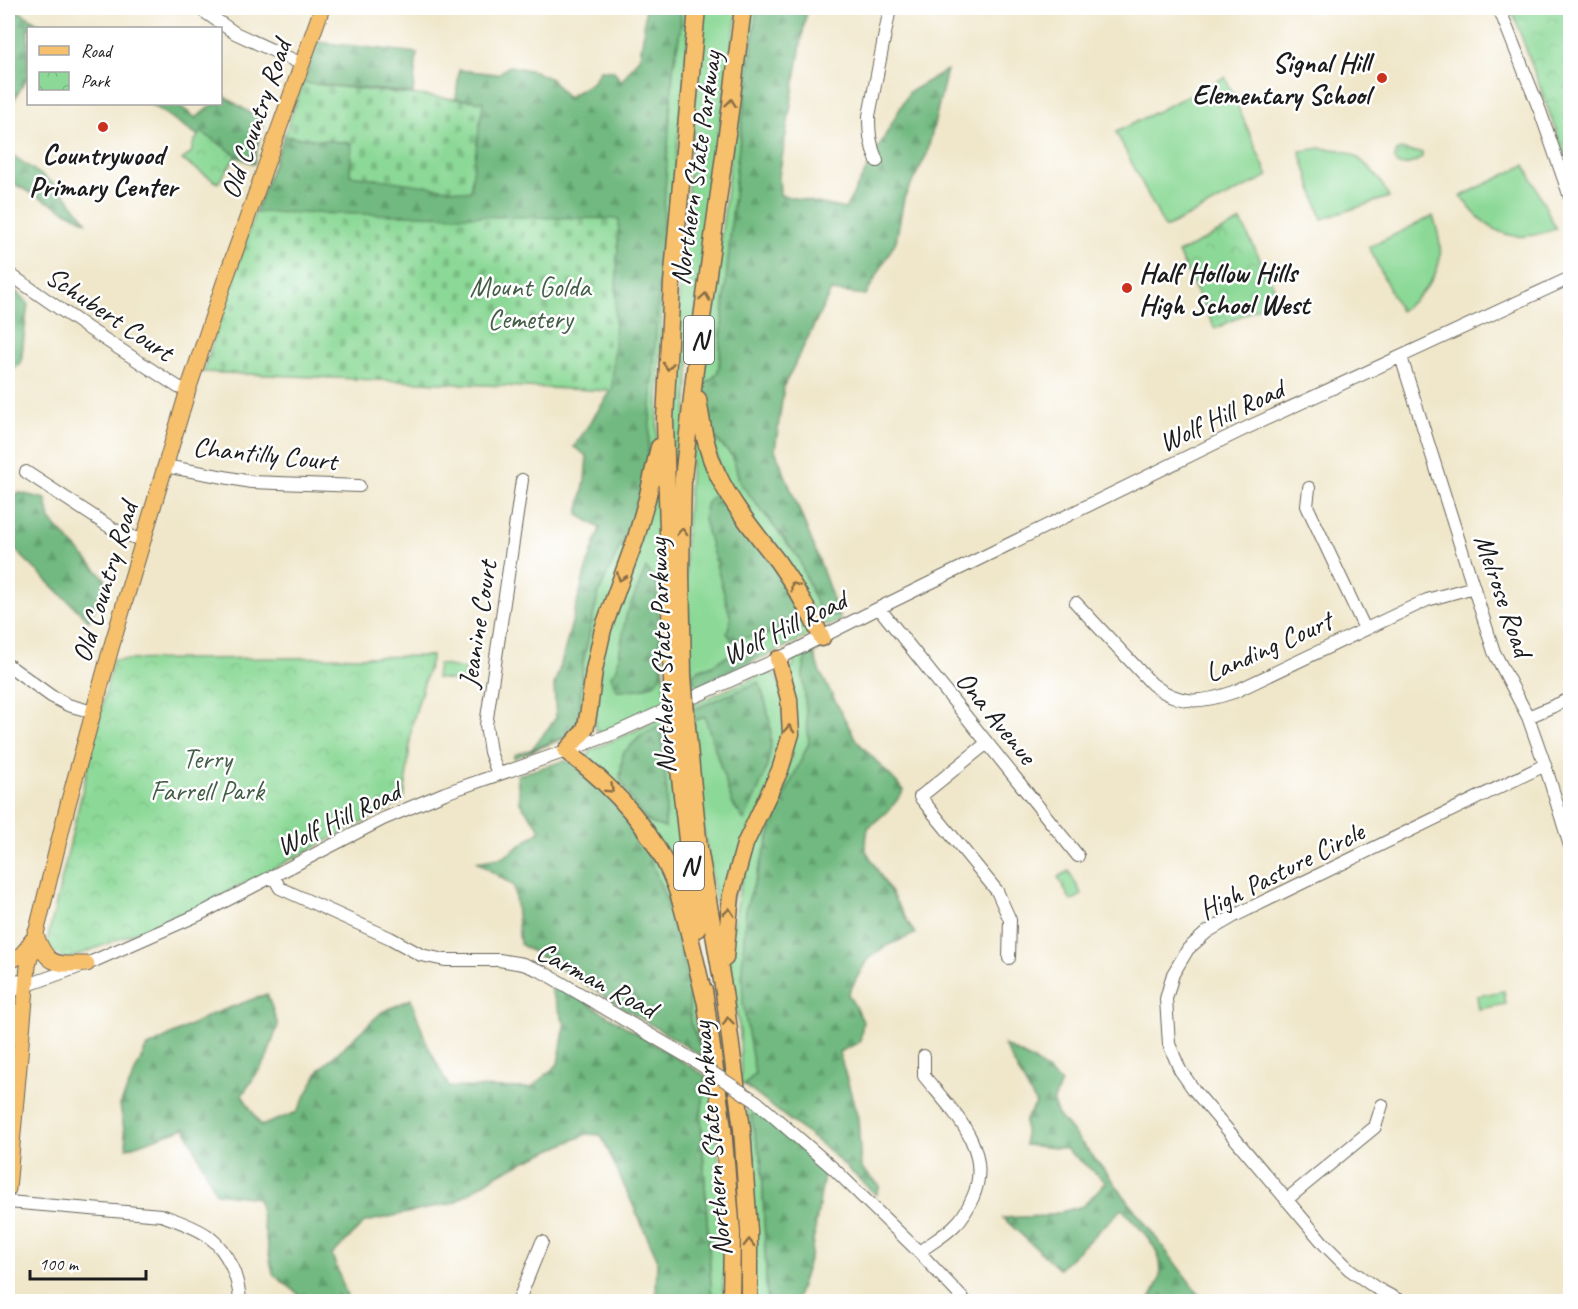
<svg xmlns="http://www.w3.org/2000/svg" width="1578" height="1309" font-family="Caveat,sans-serif">
  <defs>
    <pattern id="forest-firs" width="22" height="20" patternUnits="userSpaceOnUse" patternTransform="scale(1.5)"><rect width="22" height="20" fill="#71b980"/><path d="M5 1l3.5 6h-7zM16 11l3.5 6h-7z" fill="#619e6e"/></pattern>
    <pattern id="cemetery-stones" width="16" height="16" patternUnits="userSpaceOnUse" patternTransform="scale(1.5)"><rect width="16" height="16" fill="#8cd997"/><path d="M2 7V4a2 2 0 0 1 4 0v3zM10 15v-3a2 2 0 0 1 4 0v3z" fill="#78ba82"/></pattern>
    <pattern id="park-crowns" width="20" height="18" patternUnits="userSpaceOnUse" patternTransform="scale(1.5)"><rect width="20" height="18" fill="#8cd997"/><path d="M2 6a3 3 0 1 1 6 0M12 15a3 3 0 1 1 6 0" fill="none" stroke="#78ba82"/></pattern>
  </defs>
  <rect width="100%" height="100%" fill="#fff"/>
  <filter id="ink" filterUnits="userSpaceOnUse"><feTurbulence type="fractalNoise" baseFrequency=".0167" numOctaves="2"/><feDisplacementMap in="SourceGraphic" scale="12" xChannelSelector="R" yChannelSelector="G"/><feConvolveMatrix kernelMatrix="1 2 1 2 8 2 1 2 1" color-interpolation-filters="sRGB"/></filter>
  <filter id="wash" filterUnits="userSpaceOnUse"><feTurbulence type="fractalNoise" baseFrequency=".008" numOctaves="4" result="noise"/><feDisplacementMap in="SourceGraphic" scale="24" xChannelSelector="R" yChannelSelector="G"/><feGaussianBlur stdDeviation="1.35" result="paint"/><feColorMatrix in="noise" values="0 0 0 0 0 0 0 0 0 0 0 0 0 0 0 0 0 1.4 0 .05"/><feComposite in="paint" operator="in"/></filter>
  <g filter="url(#wash)">
    <rect width="100%" height="100%" fill="#f0e7cb"/>
    <path fill="#8cd997" stroke="#547a5a" stroke-width="1.5" d="M680 8H691L662 302 657 435 647 486 576 734 514 758V755L560 740 573 734 579 718 583 662 598 595 635 513 673 70 681 25Z
      M703 8H738L727 73 690 357 675 569 670 474 674 358Z
      M749 8H757L737 161 720 349C719 367 722 375 703 384Z
      M1225 77 1268 176 1165 228 1116 132Z
      M1321 148C1327 149 1334 149 1340 150 1363 155 1380 178 1389 197L1322 219 1300 151Z
      M1525 165 1556 229C1543 233 1528 238 1514 236 1491 232 1473 214 1461 196Z
      M1433 216C1437 229 1442 244 1440 258 1436 281 1418 299 1400 311L1369 247Z
      M694 413 702 443 773 561 810 630 806 637 750 663 691 694 685 552Z
      M710 433 733 457 740 483 798 557 816 603 823 616H839L840 620 830 625 823 624 723 479Z
      M659 475 664 621 661 624 666 708 600 733 599 730 596 731 595 726V694L604 637Z
      M818 648 820 650 805 658 803 675 809 743 779 807 746 908 753 1055 755 1074 744 1085 741 1083 740 1032 730 974V944L747 851 791 759 788 669H792L794 663 792 661Z
      M438 664 465 669 463 682 436 678Z
      M770 671V674H774L783 691 784 745 721 936 698 796 692 705Z
      M666 717 667 739 686 896 584 756H587L590 753 589 751Z
      M635 823 674 892 692 971 695 1021 707 1059 705 1058 690 1022 688 991 683 960 669 906Z
      M1069 871 1082 895 1071 901 1058 877Z
      M1504 991 1506 1004 1479 1009 1477 996Z
      M706 1076 712 1080 725 1231 723 1301H712L701 1116Z
      M746 1104 756 1109 751 1117 762 1163 767 1301H753L749 1160 755 1158 751 1145Z"/>
    <path fill="url(#forest-firs)" stroke="#466a4e" stroke-width="1.5" d="M8 8H13L46 28H28V77L8 109V100L10 98 8 96Z
      M645 8H680L681 25 673 70 647 470 635 513 598 595 583 662 579 718 573 734 531 750 556 718 554 685 561 664 585 573 600 528 578 515 585 481 587 456 574 447 611 391 255 212 284 136 353 143 351 175 482 102 456 99 459 70 498 74 509 66 534 71 551 79 567 98 593 82 600 70 614 71 621 82 640 56 644 31Z
      M757 8H807L779 176 780 195 845 209 909 92 947 70 927 154 904 198 896 241 866 295 831 291 784 386 775 450 815 549 839 616H823L816 603 798 557 740 483 733 457 710 433 703 407V384C722 375 719 368 720 349L737 161Z
      M317 42 417 53 413 93 303 83Z
      M222 95 263 121 254 164 222 151 150 104H177L196 118 213 104H220Z
      M8 152 60 188 87 222 8 181Z
      M8 284 28 303 21 363 8 375Z
      M723 492 800 599C798 636 785 631 755 636 747 637 739 640 732 641L727 633 731 619 704 520C705 503 706 498 723 492Z
      M20 493 46 499 50 520 106 580 89 621 8 543V495Z
      M646 568 656 582 662 673C654 691 634 690 616 690L611 676 617 668 626 616Z
      M763 649 756 657 699 685 694 682 692 675 700 669 711 666 725 657Z
      M814 653 819 670 856 740 904 790 891 808 868 828 865 849 915 934 886 946 867 960 848 994 863 1021 860 1042 839 1052 858 1118 861 1168 880 1186 876 1195 827 1149 744 1085 755 1074 743 1004 742 970 746 908 779 807 809 743 803 675 805 658Z
      M759 682C765 699 771 719 771 737 772 766 756 795 744 820L732 803 705 717 693 721 692 710Z
      M666 723 667 730H661L667 793 665 828 650 823 637 810 620 778 623 753 643 734Z
      M564 761 572 762 635 823 669 906 683 960 689 991 690 1022 705 1058 520 944 514 886 477 862 504 857 541 830 520 803 517 775Z
      M547 981 571 993 706 1076 701 1116 712 1301H656L657 1258 601 1135 587 1134 528 1160 498 1174 454 1203 365 1222 332 1255 349 1301H302L297 1293 273 1274 258 1198 216 1193 185 1128 127 1148 120 1105 146 1048 210 1015 267 994 278 1025 266 1060 242 1095 261 1126 297 1112 320 1069 382 1012 411 999 427 1044 449 1087 531 1088 558 1064 565 1025Z
      M1004 1045 1036 1062 1061 1083 1053 1103 1058 1115 1109 1176 1204 1301H1149C1152 1295 1157 1287 1159 1280 1168 1251 1139 1228 1122 1209L1059 1269 1003 1218 1045 1216 1083 1206 1106 1182 1066 1149 1025 1145V1120L1036 1104Z
      M756 1109 825 1168 811 1254 796 1301H767L762 1163 751 1117Z"/>
    <path fill="url(#cemetery-stones)" stroke="#547a5a" stroke-width="1.5" d="M303 83 483 102 470 192 350 175 352 143 284 136Z
      M255 212 619 219 612 391 203 372Z"/>
    <path fill="url(#park-crowns)" stroke="#547a5a" stroke-width="1.5" d="M1511 8H1570V169Z
      M201 132 237 155 218 183 182 160 191 153 194 142Z
      M1400 149C1404 150 1409 152 1413 152 1417 153 1418 151 1422 153V157C1413 165 1388 173 1397 151Z
      M1241 221 1279 297 1215 329 1178 253Z
      M432 656 412 724 404 801 195 909 66 960 46 946 113 660Z"/>
  </g>
  <g filter="url(#ink)">
    <g fill="none" stroke-linecap="round" stroke-linejoin="round">
      <g stroke="#666359" stroke-width="14">
        <path id="minor" d="M199 8 235 33 302 64
          M1499 8 1540 111 1570 197
          M877 161C870 145 869 133 869 116L890 8
          M8 273 86 327 178 387 188 390
          M1401 357 1494 652 1528 717 1545 765 1570 846
          M165 466 251 482 359 486
          M26 472 113 529 143 541
          M1309 488 1307 506 1365 629
          M1076 603 1152 684C1180 706 1202 703 1234 692L1427 600 1474 587
          M879 608 1078 856
          M8 665 51 696 68 705 93 712
          M1528 717 1570 699
          M987 743 920 797 997 891 1010 920 1009 958
          M498 774 490 752 486 725 522 480
          M273 876 280 888 390 938 421 955 445 960H499L523 964 541 971 695 1061
          M8 976 25 986
          M8 992 87 964 200 914 383 819 445 793 566 751 615 733 778 659 879 608 1242 430 1570 278
          M757 1102 834 1169 919 1252 966 1302
          M1286 1200 1375 1127 1382 1105
          M8 1202 161 1215C177 1221 194 1226 208 1236 228 1251 239 1278 240 1302
          M919 1252C931 1243 946 1235 956 1224 964 1217 969 1206 973 1197 994 1148 951 1110 924 1076V1056
          M518 1302 542 1242
          M1402 1302 1376 1288 1349 1269 1324 1244 1194 1090 1180 1070 1169 1044 1166 999 1173 974 1188 949 1207 932 1236 915 1545 765"/>
      </g>
      <g stroke="#666359" stroke-width="17">
        <path id="major" d="M35 933C48 967 54 964 87 964
          M8 961C19 959 26 951 31 941
          M8 1005 16 1017 21 1031
          M8 1189 28 966 68 804 111 648 188 390 224 283 322 8"/>
      </g>
      <g stroke="#666359" stroke-width="19">
        <path id="highway" d="M698 399C702 425 706 451 718 475 733 507 757 534 778 562 795 586 809 611 822 638
          M659 447 647 499 636 538 603 629 594 670 589 710 586 726 583 732 566 751C615 787 658 835 678 893 689 928 696 964 705 1000
          M683 675 681 572 683 479 695 370 731 104 743 8
          M672 682 665 420 672 283 697 8
          M687 727 699 848 724 992 742 1129 749 1231V1302
          M675 733 697 929
          M725 958 731 895 745 844 780 770 791 734 789 699 778 659
          M704 990 723 1128 732 1233 731 1302"/>
      </g>
      <use href="#minor" stroke="#fff" stroke-width="12"/>
      <use href="#major" stroke="#f7c06c" stroke-width="15"/>
      <use href="#highway" stroke="#f7c06c" stroke-width="16"/>
      <g stroke="#666359" stroke-width="14" stroke-linecap="butt">
        <path id="minor-bridge" d="M695 1061 757 1102"/>
      </g>
      <g stroke="#666359" stroke-width="19" stroke-linecap="butt">
        <path id="highway-bridge" d="M683 675 687 727
          M672 682 675 733"/>
      </g>
      <use href="#minor-bridge" stroke="#fff" stroke-width="12"/>
      <use href="#highway-bridge" stroke="#f7c06c" stroke-width="16"/>
    </g>
    <defs><path id="oneway-chevron" d="M-2-3.5L2.5 0L-2 3.5" fill="none" stroke-width="1.6" stroke-linecap="round" stroke-linejoin="round" transform="scale(1.5)"/></defs>
    <g stroke="#8a6e44">
      <use href="#oneway-chevron" transform="translate(731 103) rotate(-83)"/>
      <use href="#oneway-chevron" transform="translate(705 297) rotate(-82)"/>
      <use href="#oneway-chevron" transform="translate(668 366) rotate(93)"/>
      <use href="#oneway-chevron" transform="translate(682 532) rotate(-89)"/>
      <use href="#oneway-chevron" transform="translate(621 577) rotate(111)"/>
      <use href="#oneway-chevron" transform="translate(794 586) rotate(-124)"/>
      <use href="#oneway-chevron" transform="translate(789 729) rotate(-88)"/>
      <use href="#oneway-chevron" transform="translate(610 789) rotate(44)"/>
      <use href="#oneway-chevron" transform="translate(729 912) rotate(-84)"/>
      <use href="#oneway-chevron" transform="translate(728 1021) rotate(-97)"/>
      <use href="#oneway-chevron" transform="translate(749 1243) rotate(-90)"/>
    </g>
  </g>
  <g fill="#c8321e" stroke="#fff" stroke-width="2">
    <circle cx="1382" cy="78" r="6"/>
    <circle cx="103" cy="127" r="6"/>
    <circle cx="1127" cy="288" r="6"/>
  </g>
  <g text-anchor="middle" stroke-width="5" stroke-linejoin="round" paint-order="stroke">
    <g fill="#fff" stroke="#606060" stroke-width="1.5">
      <rect x="684" y="316" width="30" height="48" rx="4.5"/>
      <rect x="674" y="842" width="30" height="48" rx="4.5"/>
    </g>
    <g font-size="27" font-weight="bold" fill="#1c1c1c">
      <text x="699" y="349">N</text>
      <text x="689" y="875">N</text>
    </g>
    <g font-size="28" font-weight="bold" fill="#1c1c1c" stroke="#fff" text-anchor="end">
      <text x="1370" y="72">Signal Hill<tspan x="1370" dy="32">Elementary School</tspan></text>
      <text x="103" y="164" text-anchor="middle">Countrywood<tspan x="103" dy="32">Primary Center</tspan></text>
      <text x="1139" y="282" text-anchor="start">Half Hollow Hills<tspan x="1139" dy="32">High School West</tspan></text>
    </g>
    <g font-size="28" fill="#1c1c1c" stroke="#fff">
      <text transform="translate(255 119) rotate(-71)" y="10">Old Country Road</text>
      <text transform="translate(695 168) rotate(-82)" y="10">Northern State Parkway</text>
      <text transform="translate(110 313) rotate(34)" y="10">Schubert Court</text>
      <text transform="translate(1221 415) rotate(-25)" y="10">Wolf Hill Road</text>
      <text transform="translate(265 453) rotate(6)" y="10">Chantilly Court</text>
      <text transform="translate(104 582) rotate(-73)" y="10">Old Country Road</text>
      <text transform="translate(1504 595) rotate(71)" y="10">Melrose Road</text>
      <text transform="translate(477 624) rotate(-81)" y="10">Jeanine Court</text>
      <text transform="translate(784 627) rotate(-26)" y="10">Wolf Hill Road</text>
      <text transform="translate(1268 646) rotate(-24)" y="10">Landing Court</text>
      <text transform="translate(661 656) rotate(-92)" y="10">Northern State Parkway</text>
      <text transform="translate(997 717) rotate(51)" y="10">Ona Avenue</text>
      <text transform="translate(338 818) rotate(-26)" y="10">Wolf Hill Road</text>
      <text transform="translate(1281 870) rotate(-27)" y="10">High Pasture Circle</text>
      <text transform="translate(597 979) rotate(28)" y="10">Carman Road</text>
      <text transform="translate(711 1139) rotate(-95)" y="10">Northern State Parkway</text>
    </g>
    <g font-size="28" fill="#435e47" stroke="#fff">
      <text x="530" y="296">Mount Golda<tspan x="530" dy="32">Cemetery</tspan></text>
      <text x="207" y="768">Terry<tspan x="207" dy="32">Farrell Park</tspan></text>
    </g>
  </g>
  <rect width="1578" height="1309" fill="none" stroke="#fff" stroke-width="30"/>
  <rect x="27" y="27" width="195" height="78" fill="#ffffff" stroke="#a4a4a4" stroke-width="1.5"/>
  <rect x="39" y="46" width="30" height="9" fill="#f7c06c" stroke="#a4a4a4" stroke-width="1.5"/>
  <text x="81" y="57" font-size="18" fill="#1c1c1c">Road</text>
  <rect x="39" y="72" width="30" height="18" fill="url(#park-crowns)" stroke="#a4a4a4" stroke-width="1.5"/>
  <text x="81" y="87" font-size="18" fill="#1c1c1c">Park</text>
  <path d="M30 1270v9h116v-9" fill="none" stroke="#1c1c1c" stroke-width="3"/>
  <text x="39" y="1270" font-size="18" fill="#1c1c1c" stroke="#ffffff" stroke-width="4.5" paint-order="stroke">100 m</text>
</svg>
